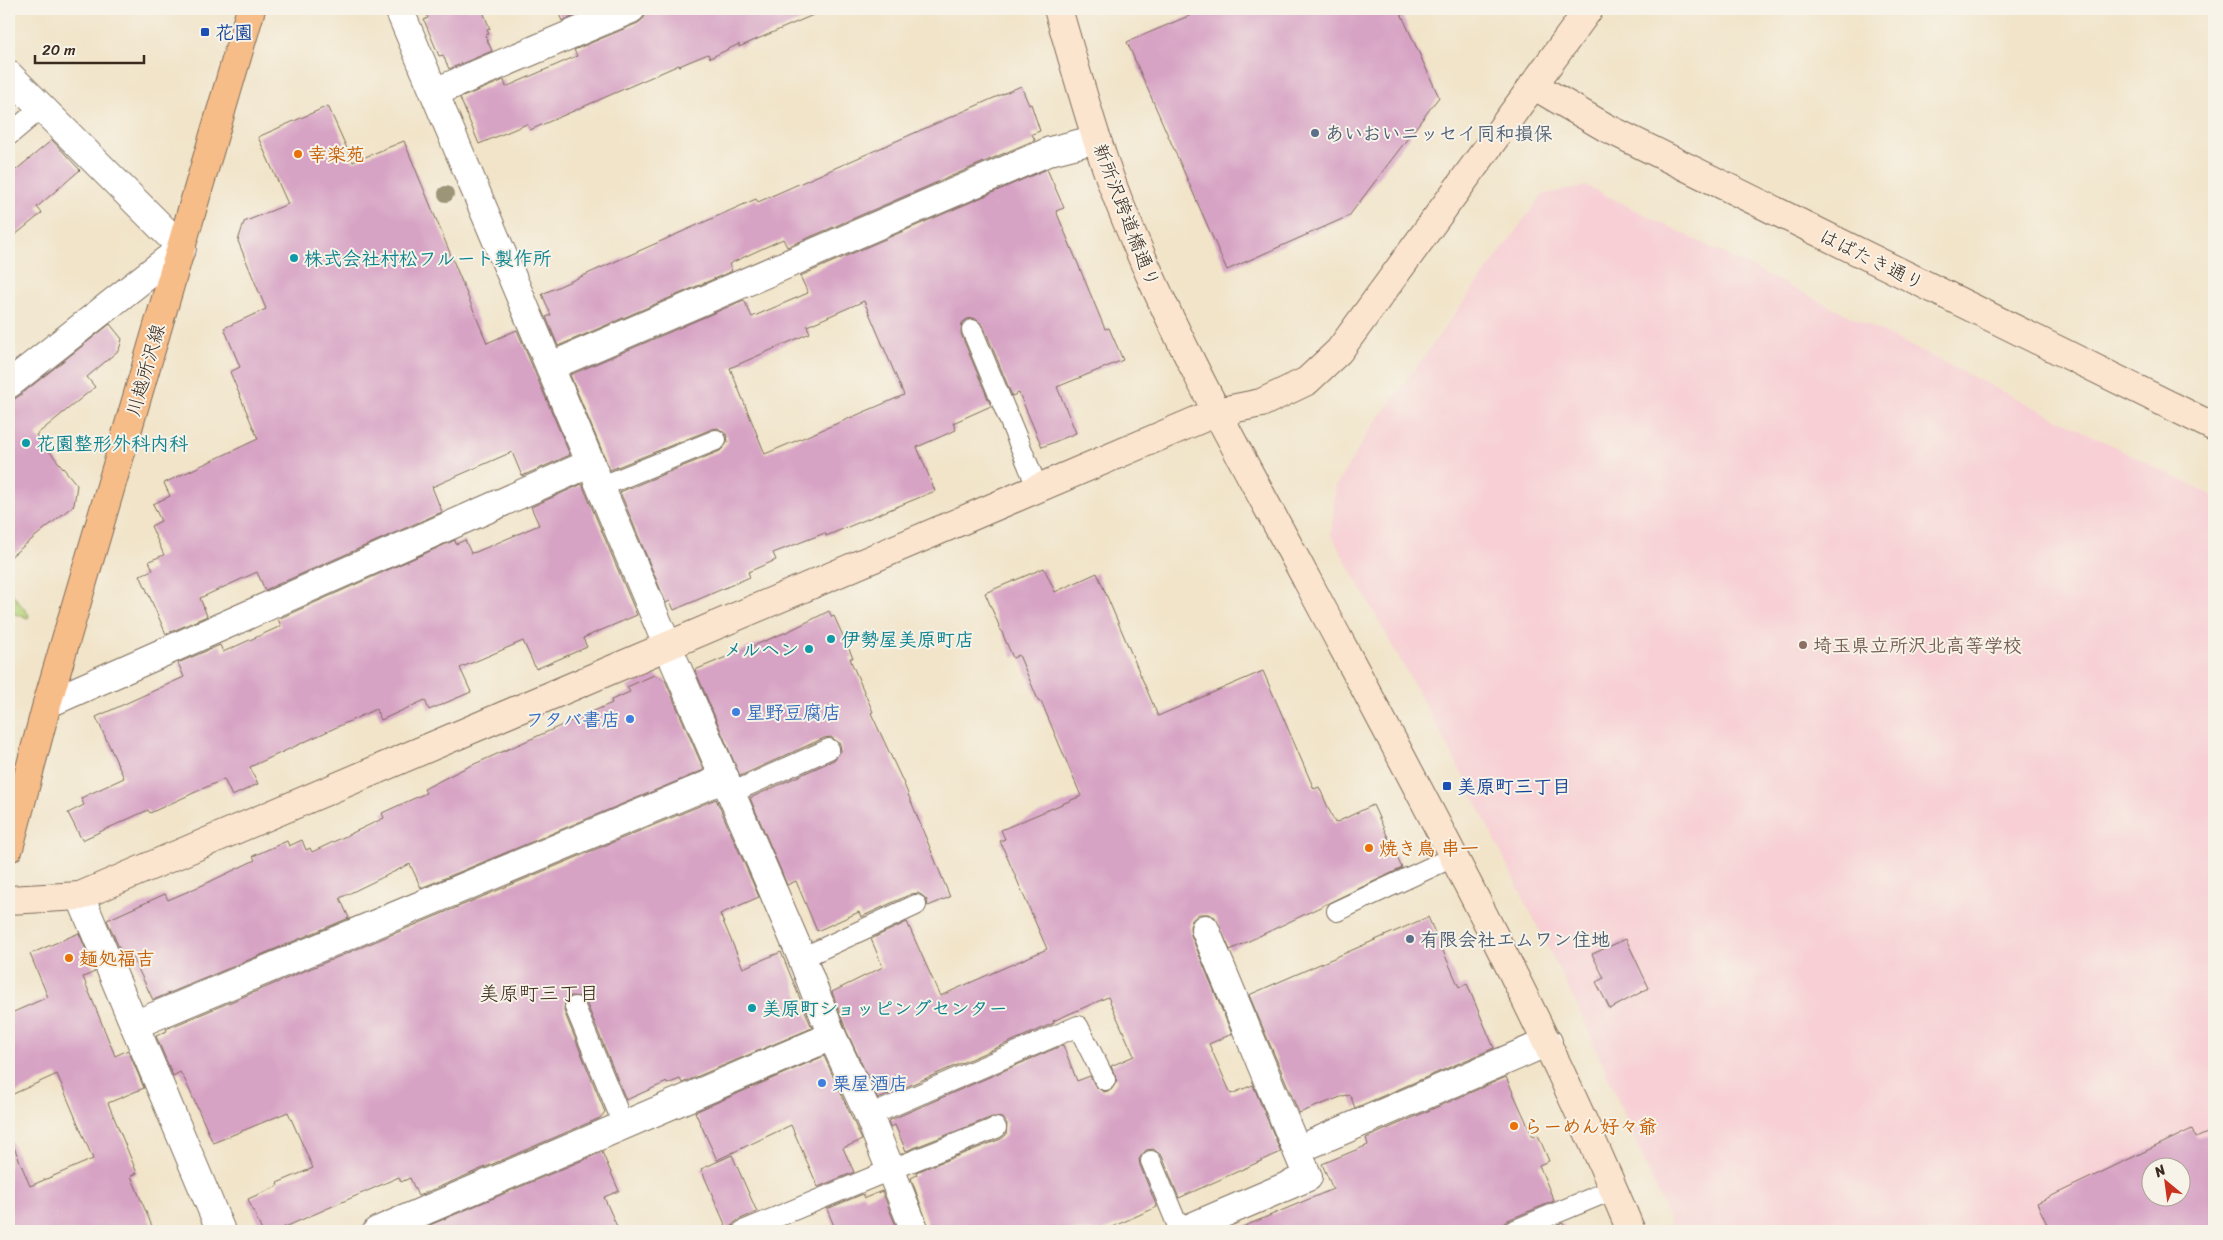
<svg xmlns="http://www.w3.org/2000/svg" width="2223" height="1240" font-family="Sriracha,'Klee One',sans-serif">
  <rect width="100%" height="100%" fill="#f7f3e8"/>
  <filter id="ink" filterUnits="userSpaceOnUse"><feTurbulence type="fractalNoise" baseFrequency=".02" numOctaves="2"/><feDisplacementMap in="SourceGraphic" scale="10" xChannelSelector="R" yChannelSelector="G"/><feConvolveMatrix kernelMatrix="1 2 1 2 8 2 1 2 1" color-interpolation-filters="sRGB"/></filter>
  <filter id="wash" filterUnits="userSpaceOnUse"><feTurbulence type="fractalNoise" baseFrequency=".0096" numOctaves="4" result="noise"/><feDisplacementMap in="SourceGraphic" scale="20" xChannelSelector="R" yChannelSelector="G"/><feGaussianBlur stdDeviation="1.12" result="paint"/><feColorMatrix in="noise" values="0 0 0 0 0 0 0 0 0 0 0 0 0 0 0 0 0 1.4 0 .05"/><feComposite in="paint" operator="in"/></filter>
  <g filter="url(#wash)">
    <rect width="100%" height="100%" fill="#f1e4c9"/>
    <path fill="#f7cfd4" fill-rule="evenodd" d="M1587 186 2214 496V1231H1674L1581 1014 1453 756 1331 534 1336 486 1370 430 1542 195ZM2150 1168H2180V1198H2150Z"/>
    <path fill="#b3d279" stroke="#777e4c" d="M9 590 29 615 28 618 9 612Z"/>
    <g id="blocks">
      <path fill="#d7a3c4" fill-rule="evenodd" d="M424 9H482L490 29 487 30 489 34 485 35 492 51 449 69 443 55 439 56 424 20 428 18Z
        M557 9H592L562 21Z
        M646 9H827L739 47V44L710 58 708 54 679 66V65L530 130 527 124 479 144 460 98 504 80 506 87 572 58 577 56 574 50 638 23 644 18Z
        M1205 9H1399L1439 97 1349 216 1227 270 1127 42Z
        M1021 86 1029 105 1031 104 1040 131 1032 134 1035 140 787 247 783 239 729 264 732 271 558 346 546 317 551 315 542 294 756 199 758 202Z
        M328 106 353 162 404 141 487 343 517 330 570 455 522 476 512 452 432 487 442 512 265 590 257 572 200 598 207 616 166 634 140 575 153 570 149 561 164 555 151 526 161 521 153 504 170 496 164 483 258 439 230 372 240 367 224 328 266 309 238 241 244 222 288 204 258 137Z
        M52 140 80 170 37 207 42 213 9 240V171L11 174Z
        M1047 169 1064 208 1056 211 1105 329 1109 328 1123 360 1057 387 1076 433 1042 447 1019 393 1012 396 983 325 974 318 967 319 962 323 961 334 991 406 953 423 956 430 917 447 935 491 826 536 825 533 773 553 776 560 748 572 750 577 674 610 670 601 666 603 620 492 720 451 728 442 727 435 718 428 712 429 610 470 570 375 744 300 752 317 808 293 800 276ZM864 301 904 395 765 454 730 368 810 333 807 326Z
        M110 324 122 339 119 350 87 377 95 387 36 435 77 485 74 505 9 558V401L10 402 19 396Z
        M582 484 637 615 583 638 587 647 536 669 523 641 460 668 471 692 429 710 425 700 381 720 376 709 250 767 258 784 232 796 224 779 150 813 148 810 82 840 68 813 84 805 81 798 124 778 96 717 184 677 178 663 220 645 223 652 281 626 278 619 455 540 456 544 465 540 471 553 476 552 539 525 531 507Z
        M1044 568 1055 592 1097 573 1158 716 1263 671 1314 789 1319 787 1335 823 1373 805 1402 868 1230 950 1215 917 1208 914H1199L1192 920 1190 927 1191 935 1232 1034 1209 1044 1231 1094 1253 1085 1281 1152 1179 1198 1162 1156 1153 1149 1146 1150 1139 1159 1140 1165 1157 1207 1103 1231H930L911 1178 917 1175 916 1172 1001 1139 1006 1135 1007 1124 1003 1118 992 1117 906 1151 895 1125 890 1127 888 1121 1063 1045 1077 1081 1090 1076 1095 1086 1104 1092 1111 1090 1117 1081 1111 1066 1134 1056 1108 997 1053 1021 1054 1023 878 1099 846 1030 832 992 883 967 871 939 907 922 940 996 1047 949 1000 841 1005 839 1001 830 1081 796 1041 701 1039 702 1019 655 1013 658 985 593Z
        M829 611 832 617 834 616 853 658H850L852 664 873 712 871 713 904 784 950 897 928 906 927 900 923 896 918 893 911 894 861 917 859 912 817 931 796 881 787 885 750 798 834 760 841 751 840 744 831 737 824 738 740 776 695 670 789 631Z
        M654 675 665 680 704 770 421 888 410 864 340 898 349 918 153 1000 132 956 124 959 107 920 165 894 168 900 205 884 255 860 253 856 287 841 289 846 302 840 306 850 310 848 312 852 384 818 382 813 426 793 424 789 461 770 612 703 611 700 630 692 627 687Z
        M716 799 759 897 720 914 743 968 781 952 812 1028 682 1083 680 1079 667 1084V1082L626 1100 586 1002 582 997 571 996 565 1000 564 1011 605 1112 600 1118 418 1196 410 1178 401 1182 399 1177 276 1231H262L248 1199 278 1186 277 1183 313 1168 288 1112 213 1143 185 1080 180 1072 173 1076 156 1036 167 1031 166 1029Z
        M1428 917 1459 987 1467 984 1494 1048 1355 1108 1350 1095 1347 1096 1346 1095 1299 1113 1249 995Z
        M79 933 95 972 83 977 115 1056 128 1050 144 1088 108 1103 137 1173 131 1176 154 1231H9V1135L30 1186 93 1159 57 1074 9 1096V1014L48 997 30 954Z
        M1626 939 1649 988 1610 1009 1596 982 1604 978 1592 954Z
        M824 1056 862 1140 843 1148 854 1172 818 1187 791 1125 717 1160 695 1112Z
        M1506 1077 1533 1137 1538 1135 1549 1161 1539 1165 1554 1201 1508 1220 1503 1224 1501 1231H1233L1333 1189 1322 1164 1368 1145 1366 1138Z
        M2192 1129 2196 1138 2207 1133 2214 1148V1231H2050L2037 1203ZM2150 1168H2180V1198H2150Z
        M602 1152 619 1191 604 1197 619 1231H433L430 1225Z
        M732 1155 757 1212 738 1220 733 1224 731 1231H728L701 1169Z
        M882 1191 898 1231H836L827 1209 863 1194 865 1198Z
        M1563 1223 1566 1231H1543Z"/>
    </g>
  </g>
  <g filter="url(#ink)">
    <use href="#blocks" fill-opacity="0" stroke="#7b6b5a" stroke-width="1"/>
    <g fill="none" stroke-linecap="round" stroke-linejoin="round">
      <g stroke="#7b6b5a" stroke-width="22">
        <path id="lane" d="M9 135 41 108
          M972 330 1038 489
          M600 487 716 440
          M731 793 829 749
          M1337 911 1455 856
          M802 958 916 905
          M575 1007 624 1126
          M869 1116 1078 1026 1105 1080
          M1151 1161 1180 1231
          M743 1231 890 1170 996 1128
          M1513 1231 1614 1189"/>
      </g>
      <g stroke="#7b6b5a" stroke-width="30">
        <path id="street" d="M399 9 668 647 802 958 832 1036 869 1116 915 1231
          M9 75 182 248 9 384
          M435 92 631 9
          M551 366 1050 151 1097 139
          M47 704 591 463
          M80 896 221 1231
          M134 1025 725 778
          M1297 1150 1548 1042
          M377 1231 832 1036
          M1182 1231 1308 1177 1205 929"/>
      </g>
      <g stroke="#7b6b5a" stroke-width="30">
        <path id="secondary" d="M1058 9C1079 80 1098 153 1127 222 1178 346 1244 463 1307 580 1421 794 1538 1007 1631 1231
          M1533 85 1605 127 2214 427
          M9 900 80 896 1217 412 1261 403 1307 381 1339 351 1589 9"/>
      </g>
      <g stroke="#7b6b5a" stroke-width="30">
        <path id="primary" d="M9 848 47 704 251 9"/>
      </g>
      <use href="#lane" stroke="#fff" stroke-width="20"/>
      <use href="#street" stroke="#fff" stroke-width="28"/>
      <use href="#secondary" stroke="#fce5cf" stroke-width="28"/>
      <use href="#primary" stroke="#f7bd88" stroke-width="28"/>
    </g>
    <circle fill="#9d9578" cx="446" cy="194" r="8"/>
  </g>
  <g fill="#1a4fb4" stroke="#f7f3e8" stroke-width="2">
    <rect x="200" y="27" width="10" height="10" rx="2.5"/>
    <rect x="1442" y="781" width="10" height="10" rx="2.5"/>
  </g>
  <g fill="#5c6f8a" stroke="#f7f3e8" stroke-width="2">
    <circle cx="1315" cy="133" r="5"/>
    <circle cx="1410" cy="939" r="5"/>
  </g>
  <g fill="#e8710a" stroke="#f7f3e8" stroke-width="2">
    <circle cx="298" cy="154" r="5"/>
    <circle cx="1369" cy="848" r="5"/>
    <circle cx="69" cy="958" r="5"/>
    <circle cx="1514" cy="1126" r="5"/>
  </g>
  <g fill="#0f9aa8" stroke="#f7f3e8" stroke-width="2">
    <circle cx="294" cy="258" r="5"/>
    <circle cx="26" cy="443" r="5"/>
    <circle cx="831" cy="639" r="5"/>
    <circle cx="809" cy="649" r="5"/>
    <circle cx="752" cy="1008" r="5"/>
  </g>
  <circle fill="#8d6e63" stroke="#f7f3e8" stroke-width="2" cx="1803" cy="645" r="5"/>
  <g fill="#3f7fe0" stroke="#f7f3e8" stroke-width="2">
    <circle cx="736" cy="712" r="5"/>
    <circle cx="630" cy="719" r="5"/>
    <circle cx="822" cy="1083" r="5"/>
  </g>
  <g text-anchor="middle" stroke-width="4" stroke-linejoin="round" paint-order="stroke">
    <g font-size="19" font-weight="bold" fill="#164399" stroke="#f7f3e8" text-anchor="start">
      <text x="215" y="39">花園</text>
      <text x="1457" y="793">美原町三丁目</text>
    </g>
    <g font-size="19" font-weight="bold" fill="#4e5e75" stroke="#f7f3e8" text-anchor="start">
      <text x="1325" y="140">あいおいニッセイ同和損保</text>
      <text x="1420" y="946">有限会社エムワン住地</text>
    </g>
    <g font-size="19" font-weight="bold" fill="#c56008" stroke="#f7f3e8" text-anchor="start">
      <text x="308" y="161">幸楽苑</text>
      <text x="1379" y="855">焼き鳥 串一</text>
      <text x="79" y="965">麺処福吉</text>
      <text x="1524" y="1133">らーめん好々爺</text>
    </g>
    <g font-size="19" fill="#3b2a1e" stroke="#f7f3e8">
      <text transform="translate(1127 215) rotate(69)" y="7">新所沢跨道橋通り</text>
      <text transform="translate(1872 259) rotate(26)" y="7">はばたき通り</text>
      <text transform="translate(145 370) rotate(-74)" y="7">川越所沢線</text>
    </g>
    <g font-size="19" font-weight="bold" fill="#0d838f" stroke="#f7f3e8" text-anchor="start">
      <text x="304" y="265">株式会社村松フルート製作所</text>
      <text x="36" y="450">花園整形外科内科</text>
      <text x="841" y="646">伊勢屋美原町店</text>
      <text x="799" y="656" text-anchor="end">メルヘン</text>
      <text x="762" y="1015">美原町ショッピングセンター</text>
    </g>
    <g font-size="19" font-weight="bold" fill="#785e54" stroke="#f7f3e8" text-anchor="start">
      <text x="1813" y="652">埼玉県立所沢北高等学校</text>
    </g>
    <g font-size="19" font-weight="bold" fill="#366cbe" stroke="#f7f3e8" text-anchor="start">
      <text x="746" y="719">星野豆腐店</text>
      <text x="620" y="726" text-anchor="end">フタバ書店</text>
      <text x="832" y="1090">栗屋酒店</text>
    </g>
    <g font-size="20" fill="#3b2a1e" stroke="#f7f3e8">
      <text x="539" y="1000">美原町三丁目</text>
    </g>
  </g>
  <rect width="2223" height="1240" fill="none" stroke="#f7f3e8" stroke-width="30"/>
  <g transform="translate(2166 1182) rotate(331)"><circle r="24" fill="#f7f3e8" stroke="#aca397"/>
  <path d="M0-4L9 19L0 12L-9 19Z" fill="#c8321e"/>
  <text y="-8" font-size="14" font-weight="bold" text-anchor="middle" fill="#3b2a1e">N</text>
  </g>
  <path d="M35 55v8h109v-8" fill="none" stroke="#3b2a1e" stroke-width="2.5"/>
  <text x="42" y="55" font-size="15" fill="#3b2a1e" stroke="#f7f3e8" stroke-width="4" paint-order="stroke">20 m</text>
</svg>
